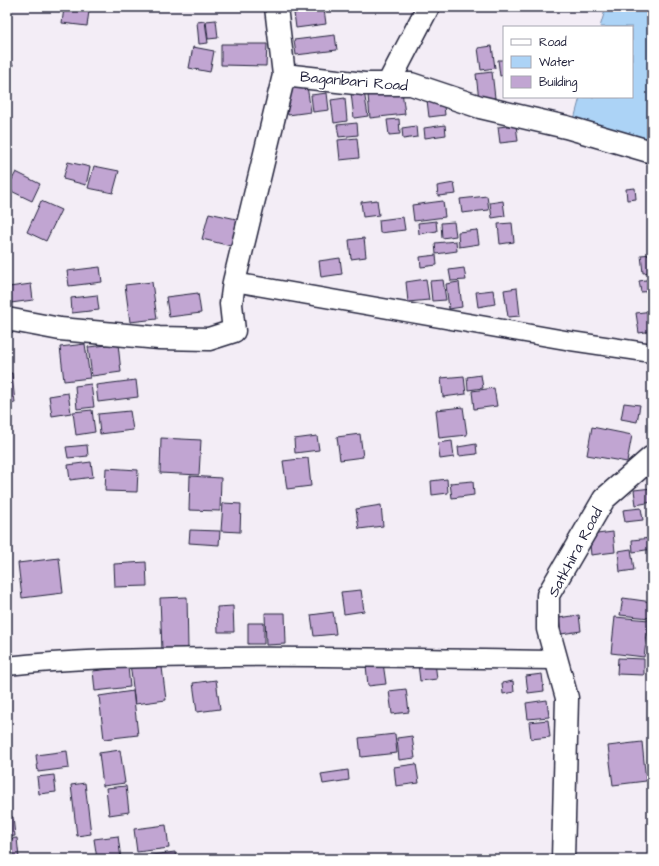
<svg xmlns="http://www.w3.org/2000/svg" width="659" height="866" font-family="'Architects Daughter',sans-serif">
  <rect width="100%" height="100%" fill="#f3edf6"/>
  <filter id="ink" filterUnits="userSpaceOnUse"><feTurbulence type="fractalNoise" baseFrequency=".025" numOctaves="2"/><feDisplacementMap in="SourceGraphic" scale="8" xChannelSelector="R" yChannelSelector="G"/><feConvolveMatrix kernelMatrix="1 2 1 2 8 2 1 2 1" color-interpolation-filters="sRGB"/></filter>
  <g filter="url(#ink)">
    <path fill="#acd3f6" stroke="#758cab" d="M606 7H652V150L572 127 580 97H632V27H600Z"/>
    <path fill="#c1a5d2" stroke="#22223b" d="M292 7H306V9L293 11Z
      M64 8 89 11 87 26 62 23Z
      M324 9 326 24 296 28 294 13Z
      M216 20 218 38 208 39 206 21Z
      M205 21 208 43 199 44 197 22Z
      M335 35 337 50 296 55 294 40Z
      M221 44H267L266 66 221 65Z
      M492 46 495 68 481 70 478 48Z
      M193 47 214 51 210 72 189 68Z
      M498 60H504V75L500 76Z
      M7 62 13 64 8 83H7Z
      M492 72 495 98 479 100 476 74Z
      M307 86 311 112 288 115 285 89Z
      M364 91 368 116 354 118 351 93Z
      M402 91 405 114 370 118 368 95Z
      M327 93 329 110 313 112 311 95Z
      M345 98 347 121 334 123 331 100Z
      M443 98 445 115 429 117 427 100Z
      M399 119 400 134 389 135 387 120Z
      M357 123 358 135 339 137 337 125Z
      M445 125 446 135 425 138 424 128Z
      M516 125 518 141 500 143 498 127Z
      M416 126 417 137 403 139 402 128Z
      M357 138 359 158 340 160 338 140Z
      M68 162 90 167 86 185 63 179Z
      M94 166 119 171 113 193 88 188Z
      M16 172 40 184 32 201 7 189Z
      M454 183 456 194 438 196 437 186Z
      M635 188 636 199 627 200 626 189Z
      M487 196 489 210 462 213 460 199Z
      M377 200 379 215 363 217 361 202Z
      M41 201 61 210 46 241 27 232Z
      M443 201 445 217 414 221 412 205Z
      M503 201 505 216 492 218 490 203Z
      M209 213 241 220 235 247 202 239Z
      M403 217 405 230 380 233 379 220Z
      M436 221 437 231 419 234 418 223Z
      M454 222 456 236 442 238 441 223Z
      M512 223 514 242 500 244 498 224Z
      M477 230 479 244 459 247 458 232Z
      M364 238 366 257 351 259 349 240Z
      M456 241 457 251 436 254 435 243Z
      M652 254V272L643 273 641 255Z
      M436 255 437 265 421 267 420 257Z
      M340 258 342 274 321 277 319 261Z
      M100 267 102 282 69 286 67 271Z
      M464 268 466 280 451 281 449 270Z
      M426 279 429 300 408 302 406 282Z
      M652 279V291L641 292 639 281Z
      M443 280 446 300 432 301 430 281Z
      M152 282 157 319 130 322 125 285Z
      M459 282 462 307 449 309 446 284Z
      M31 284 33 300 11 303 9 287Z
      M517 288 520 316 508 317 504 290Z
      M493 290 495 304 478 307 476 292Z
      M198 293 201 313 169 317 166 297Z
      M97 295 99 310 72 313 71 298Z
      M652 311V331L639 333 636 313Z
      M85 344 90 378 64 381 60 347Z
      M118 344 121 372 92 376 88 347Z
      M12 373 15 403 7 404V374Z
      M481 375 483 388 468 390 467 377Z
      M464 376 466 394 443 397 441 378Z
      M136 380 138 397 98 402 96 385Z
      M91 384 94 407 77 409 75 386Z
      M494 388 497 406 474 409 472 391Z
      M68 393 71 413 52 416 49 396Z
      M624 403 640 405 637 422 621 419Z
      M463 407 467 435 439 438 436 410Z
      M92 410 95 432 76 435 73 412Z
      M130 411 133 430 100 434 98 414Z
      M592 427 632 435 627 462 587 455Z
      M360 434 363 457 340 460 337 437Z
      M317 436 319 450 295 453 294 439Z
      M161 438 201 440 199 475 160 473Z
      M452 441 454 457 440 459 438 443Z
      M476 444 477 454 459 456 458 447Z
      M87 445 88 456 68 458 66 447Z
      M308 458 311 486 287 489 283 461Z
      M91 462 93 477 70 480 68 465Z
      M106 468 138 470 137 492 105 491Z
      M190 476 221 478 220 511 189 510Z
      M447 479 448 493 432 495 431 481Z
      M473 481 474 495 452 498 450 483Z
      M652 488V502L636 505 634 490Z
      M223 503 241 504 240 532 221 531Z
      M381 505 383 526 359 529 356 509Z
      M641 508 643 520 625 522 623 510Z
      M190 530 220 531 219 545 189 543Z
      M613 532 615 552 591 555 589 535Z
      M651 538 652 549 633 552 632 540Z
      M631 549 634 570 620 572 618 551Z
      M59 558 63 593 22 598 18 563Z
      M146 562 147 586 115 587 114 564Z
      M361 590 364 611 344 614 341 592Z
      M187 597 188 649 162 650 160 598Z
      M623 598 652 602 650 618 620 615Z
      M233 606 234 632H218L217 607Z
      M333 612 336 634 314 636 311 615Z
      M265 613H285L286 644 266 645Z
      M579 615 581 631 561 634 559 618Z
      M615 617 649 620 644 657 611 653Z
      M248 623H264V644H248Z
      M618 658 644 659V675L617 674Z
      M161 659 166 700 135 704 130 663Z
      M435 662 437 679 420 681 418 664Z
      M383 663 386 684 368 686 366 665Z
      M128 667 130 687 95 691 93 671Z
      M542 674 544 691 528 693 526 676Z
      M216 680 220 709 197 712 193 683Z
      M513 681 514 692 503 694 502 683Z
      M406 689 409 712 392 714 389 691Z
      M133 691 138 735 104 739 99 696Z
      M547 700 549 717 528 719 526 703Z
      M548 720 550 737 531 739 529 722Z
      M395 734 397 753 361 757 359 738Z
      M412 736 415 758 399 760 397 738Z
      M642 742 646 781 613 785 608 746Z
      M120 750 125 783 103 786 99 753Z
      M67 751 69 768 38 772 36 755Z
      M416 764 419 783 396 786 394 767Z
      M348 770 349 780 323 784 321 774Z
      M54 775 56 792 39 794 37 777Z
      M85 783 91 834 77 836 71 785Z
      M126 786 129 812 109 815 106 788Z
      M7 817H13L15 836 7 837Z
      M166 825 169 848 137 852 134 829Z
      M118 836 121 859H97L94 839Z
      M17 838 19 858 7 859V839Z
      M175 852 176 859H136V857Z"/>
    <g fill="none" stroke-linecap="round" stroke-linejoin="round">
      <g stroke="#22223b" stroke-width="21">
        <path id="street" d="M234 282 571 341 652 353
          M7 666C79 658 152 658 224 657 335 656 446 659 557 660"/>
      </g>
      <g stroke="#22223b" stroke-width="25">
        <path id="secondary" d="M276 7 284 75 364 84H411L480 107 566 127 652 152
          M388 84 428 7
          M7 319 60 329 159 338 209 339 234 331 231 304 234 282 284 75
          M563 859 567 698 548 629V595L604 499 652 457"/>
      </g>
      <use href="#street" stroke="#fff" stroke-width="18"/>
      <use href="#secondary" stroke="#fff" stroke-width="22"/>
    </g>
  </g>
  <g text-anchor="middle" stroke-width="3" stroke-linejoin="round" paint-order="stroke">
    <g font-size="15" fill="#22223b" stroke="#fff">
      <text transform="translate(354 81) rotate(5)" y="5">Baganbari Road</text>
      <text transform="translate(575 552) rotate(-62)" y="5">Satkhira Road</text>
    </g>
  </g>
  <rect width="659" height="866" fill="none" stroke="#fff" stroke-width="24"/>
  <rect x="12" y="12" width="635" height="842" fill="none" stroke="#22223b" stroke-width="1.5" filter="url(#ink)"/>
  <rect x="503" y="26" width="130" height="72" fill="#ffffff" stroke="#a7a7b1"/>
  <rect x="511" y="39" width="20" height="6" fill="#ffffff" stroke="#a7a7b1"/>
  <text x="539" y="46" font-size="12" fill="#22223b">Road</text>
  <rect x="511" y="56" width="20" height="12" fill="#acd3f6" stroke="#a7a7b1"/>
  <text x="539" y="66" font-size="12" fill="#22223b">Water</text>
  <rect x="511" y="76" width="20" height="12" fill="#c1a5d2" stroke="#a7a7b1"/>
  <text x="539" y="86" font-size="12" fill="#22223b">Building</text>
</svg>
